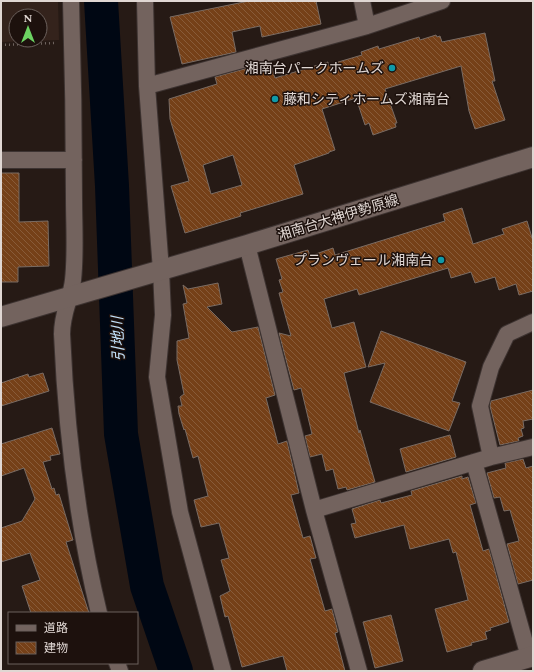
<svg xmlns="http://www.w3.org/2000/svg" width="534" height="672" font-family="Spectral,'Noto Sans JP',serif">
  <defs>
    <pattern id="building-back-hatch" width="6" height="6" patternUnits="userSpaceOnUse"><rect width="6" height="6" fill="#754018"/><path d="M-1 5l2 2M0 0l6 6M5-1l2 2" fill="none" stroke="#885b39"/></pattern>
  </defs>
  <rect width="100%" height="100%" fill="#261a15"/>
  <path fill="#34231c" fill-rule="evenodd" d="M1 1H58L59 40 1 42ZM16 16H40V40H16Z"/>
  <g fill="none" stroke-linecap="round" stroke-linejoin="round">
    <path stroke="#000713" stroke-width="34" d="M101 1 112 186 121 434 147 586 176 671"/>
  </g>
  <path fill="url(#building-back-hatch)" stroke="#796b63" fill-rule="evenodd" d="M249 1H316L321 24 262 37 260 26 232 32 236 52 182 64 170 17Z
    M485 33 495 81H492L505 120 475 129 469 111 461 66 385 89 397 123H395L396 127 373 135 369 123 365 125 356 98 322 109 335 150 329 152V153L294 165 303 194 240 213 241 216 185 233 171 186 189 181 170 119 169 99 217 84 215 77 259 65 260 70 272 68 275 78 328 62V65L362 55 361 52 378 46 379 49 419 37 420 40 436 35 437 37 440 36 442 42ZM233 155 242 185 211 194 203 165Z
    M1 173H19V222L48 221 49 266 18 267V282H1Z
    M462 208 473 244 504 234 502 229 527 221 533 241V291L519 295 516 284 499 290 495 277 475 283 471 272 451 278 448 268 359 295 357 289 324 299 332 328 354 322 366 367 344 373 359 433 360 430 375 482 347 490 346 487 338 489 333 469 326 471 322 454 310 457 305 436 312 434 301 388 294 390 279 333 291 336 279 293 283 292 279 280 282 279 276 259 308 250 310 256 333 248 335 255 445 221 443 214Z
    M218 283 222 304 207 307 232 332 258 327 275 395 266 398 278 444 287 441 299 493 291 495 303 538 310 536 316 558 310 559 325 611 332 609 338 632 335 633 345 671H287L283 656 242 667 228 616 225 617 220 596 230 591 221 560 229 558 219 523 201 527 194 500 208 496 198 456 193 458 185 429 184 430 179 414 178 406H182L180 397 184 394 177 360V341L189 338 183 304 187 303 183 285 188 289Z
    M381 331 466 362 452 401 460 403 449 431 370 402 385 363 368 367Z
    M43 373 49 391 1 406V383L28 374 29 377Z
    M533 390V419L523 421 524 428 521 429 523 436 518 438 519 441 500 445 490 406 491 401Z
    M52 428 60 454 50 456 51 460 43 462 52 489 54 488 56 495 59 494 73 540 66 542 89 613H31L22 586 40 580 30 553 1 562V528L22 521 35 499 24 468 1 476V444Z
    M450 435 456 457 406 472 400 449Z
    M523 459 526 468 533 466V580L518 584 507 544 519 541 510 510 504 511 500 497 494 498 487 473 506 468 505 463Z
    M462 476V479L468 477 476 503 470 505 483 551 489 549 509 622 490 628 491 630 485 632 487 639 471 643 472 645 447 652 435 609 468 600 456 552 453 553 449 539 410 549 404 525 355 538 351 524 356 523 352 509 380 500 381 503 412 495 411 491Z
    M391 615 403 661 375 668 363 622Z"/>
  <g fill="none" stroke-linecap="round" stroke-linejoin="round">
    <g stroke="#3d3331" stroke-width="18">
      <path id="minor" d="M71 1C73 67 74 133 74 199 74 226 76 253 73 280 71 299 62 312 62 334 66 427 77 522 99 613
        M145 1 147 86 161 270 163 315 157 377 180 512 223 671
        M362 1 367 26
        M147 86 367 26 442 1
        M1 160H74
        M247 245 314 510 359 671
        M491 457 480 406 491 367 507 334 533 322
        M474 462 529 657
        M314 510 491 457 533 447
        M117 663 120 671"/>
    </g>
    <g stroke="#3d3331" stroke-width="22">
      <path id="tertiary" d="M1 317 247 245 533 157
        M483 671 533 656"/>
    </g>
    <path stroke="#706560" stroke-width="2.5" stroke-dasharray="1 3" stroke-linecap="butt" d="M1 45 54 43"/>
    <use href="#minor" stroke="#73635e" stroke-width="16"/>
    <use href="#tertiary" stroke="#73635e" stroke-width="20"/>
  </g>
  <g fill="#0f9aa8" stroke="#1d110d" stroke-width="1.5">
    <circle cx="392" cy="68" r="4"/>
    <circle cx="275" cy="99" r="4"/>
    <circle cx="441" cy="260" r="4"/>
  </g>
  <g text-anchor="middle" stroke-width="3" stroke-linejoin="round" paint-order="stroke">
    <g font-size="14" fill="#e0d7d3" stroke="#1d110d" text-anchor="end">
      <text x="384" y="73">湘南台パークホームズ</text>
      <text x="283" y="104" text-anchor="start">藤和シティホームズ湘南台</text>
      <text x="433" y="265">プランヴェール湘南台</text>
    </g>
    <g font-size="14" fill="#e0d7d3" stroke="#1d110d">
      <text transform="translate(338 217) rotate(-17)" y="5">湘南台大神伊勢原線</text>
    </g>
    <g font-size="15" font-style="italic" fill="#c4e3fc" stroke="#1d110d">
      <text transform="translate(118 339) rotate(-92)" y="5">引地川</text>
    </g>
  </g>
  <rect width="534" height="672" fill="none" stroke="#e0d7d3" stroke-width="4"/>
  <rect x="8" y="612" width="130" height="52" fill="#1d110d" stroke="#6b605c"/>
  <rect x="16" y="625" width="20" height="6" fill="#73635e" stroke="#6b605c"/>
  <text x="44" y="632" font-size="12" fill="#e0d7d3">道路</text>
  <rect x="16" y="642" width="20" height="12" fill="url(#building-back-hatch)" stroke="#6b605c"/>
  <text x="44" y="652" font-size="12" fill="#e0d7d3">建物</text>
  <g transform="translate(28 28)"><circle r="19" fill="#1d110d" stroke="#6b605c"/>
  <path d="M0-3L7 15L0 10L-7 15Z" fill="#6cd362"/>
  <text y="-6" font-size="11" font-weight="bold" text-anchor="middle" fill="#e0d7d3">N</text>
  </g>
</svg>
